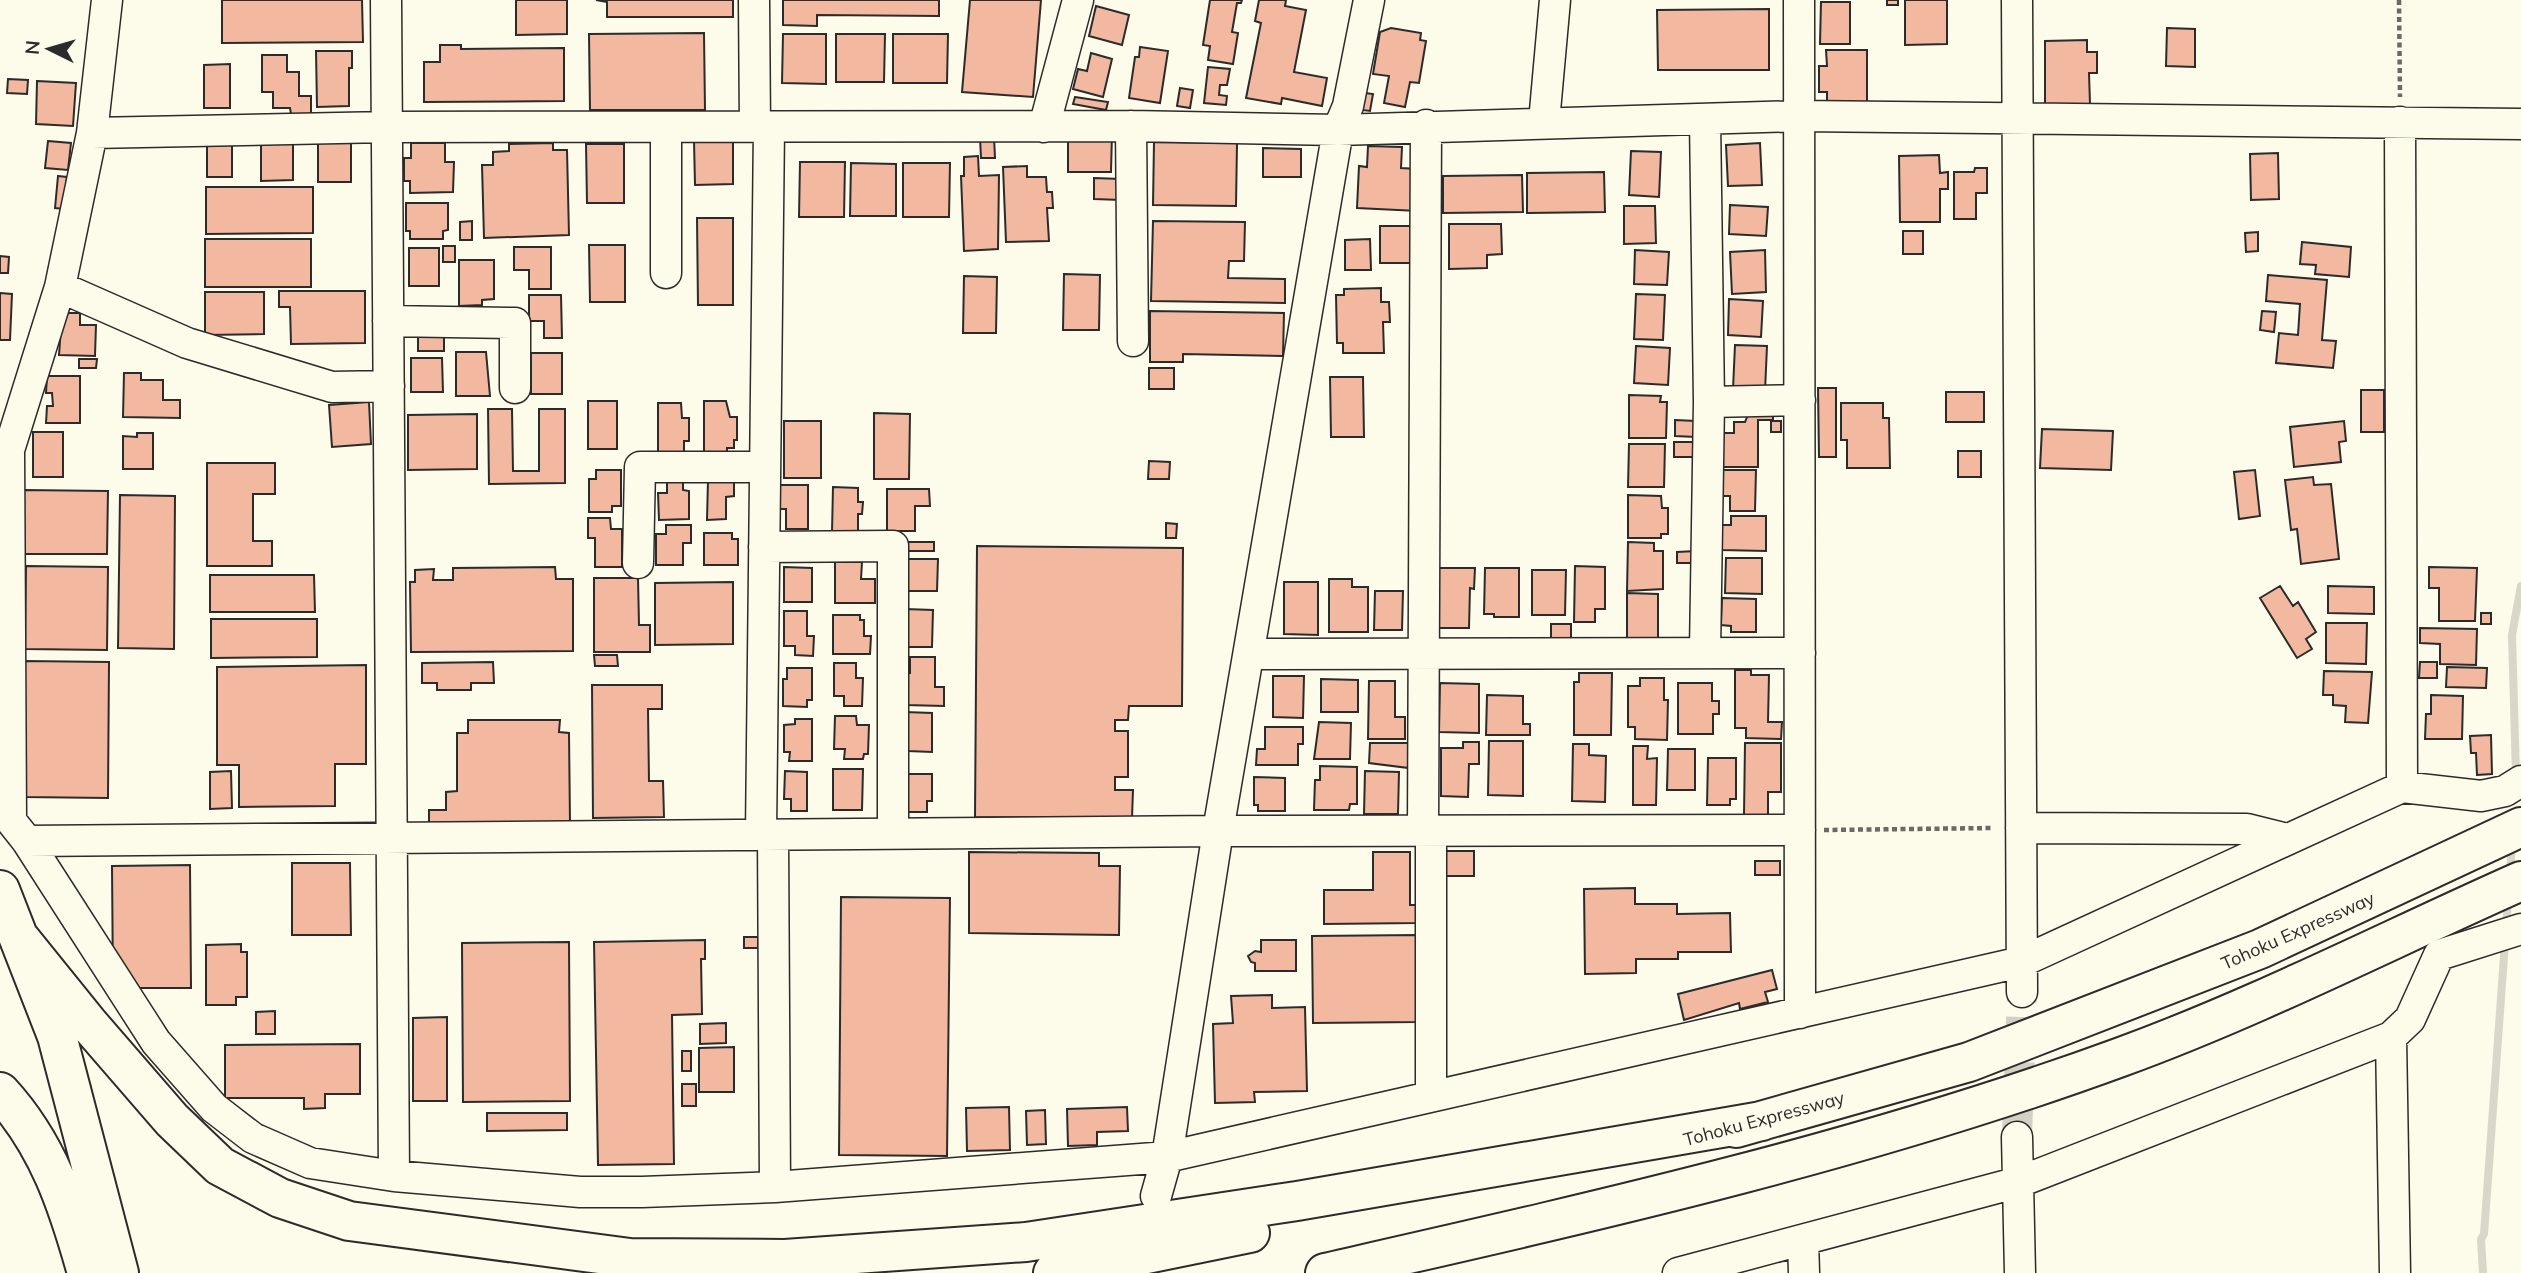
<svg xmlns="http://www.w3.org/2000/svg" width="2521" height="1273" font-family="Mulish,sans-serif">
  <rect width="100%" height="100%" fill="#fdfbea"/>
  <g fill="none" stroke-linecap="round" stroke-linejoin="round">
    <path stroke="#d8d7c9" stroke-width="8" d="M2516 775 2512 635 2521 586
      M2510 873 2512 844
      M2506 929 2508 900
      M2483 1273 2481 1239 2484 1234 2505 942"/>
  </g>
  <path fill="#f2b8a0" stroke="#2b2b2b" stroke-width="2" d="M222 0H362L363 42 222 43Z
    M516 0H567V34L516 35Z
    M596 0H733V17H607V2Z
    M783 0H939V16L817 15V26L783 25Z
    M970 0H1041L1033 97 962 92Z
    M1210 0H1242L1241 3H1237L1232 32 1238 33 1233 64 1208 60 1210 46 1203 45Z
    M1259 0H1286L1285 6 1306 10 1294 72 1327 78 1322 106 1282 98 1281 104 1246 98 1261 23 1255 21Z
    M1887 0H1898V5H1887Z
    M1905 0H1947V44L1905 45Z
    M1821 2H1850V44H1820Z
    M1096 6 1129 15 1122 45 1089 36Z
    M1769 9V70H1658L1657 10Z
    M1391 28 1421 33 1420 40 1426 41 1419 83 1410 82 1405 107 1384 103 1389 76 1373 74 1380 32Z
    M2167 28 2195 29V67L2166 66Z
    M704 33 705 110H590L589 34Z
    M783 34H826V84L782 83Z
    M836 34H885L884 82H836Z
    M893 34H948L947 83H893Z
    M2087 40V52H2097V73H2089L2090 104H2045V41Z
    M440 45H461V49L564 48V101L424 102V62H440Z
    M1140 47 1168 51 1160 103 1129 98 1135 57H1139Z
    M1826 50H1867V105L1827 106V92H1819V66H1827Z
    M316 51H352V68H349V106L317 107Z
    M1091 53 1112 59 1103 97 1073 89 1078 69 1087 71Z
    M262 55H287V72H299V96H311V114H291L290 108H273V92H262Z
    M230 64V108H204V65Z
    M1208 67 1230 69 1227 85H1220L1219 95 1227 96 1226 105 1204 103Z
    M8 79 28 80 27 94 7 93Z
    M37 81 76 83 73 126 36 124Z
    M1180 88 1193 90 1190 108 1177 106Z
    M1365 93 1373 94 1370 111 1362 110Z
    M1075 97 1108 102 1106 110 1073 104Z
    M1068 132 1112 133 1111 172H1068Z
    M994 137 995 158H981L980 138Z
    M318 139H351V182H318Z
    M48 141 71 143 68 170 45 168Z
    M694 141H733V184L695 185Z
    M207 142H232V177H207Z
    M1154 142 1237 143 1236 206 1153 205Z
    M261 143H293V180L261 181Z
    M411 143H445V162H454L453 192 410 193V181H404V158H411Z
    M553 143V150H567L569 235 484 238 482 165H493V152L509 151V144Z
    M1760 143 1762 185 1728 186 1726 145Z
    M586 144H624V203H587Z
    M1368 146 1402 147 1401 168 1419 169 1418 211 1357 208 1359 166 1367 167Z
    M1263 148 1301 149V177H1263Z
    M1631 151 1661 152 1659 197 1629 195Z
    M2278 153 2279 199 2251 200 2250 154Z
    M1939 155 1940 173 1948 172V189H1940V222H1900L1899 156Z
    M978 156 979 176 999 175 998 249 964 251 961 176H964V157Z
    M800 162H845L844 217H799Z
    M851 163 896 164V216H850Z
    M903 163H950L949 217H903Z
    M1027 166V177H1046L1047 192H1052L1053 208H1047L1049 241 1006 242 1003 167Z
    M1975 168H1987V193H1976V219H1954V172H1974Z
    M1604 172 1605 212 1527 213V173Z
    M1522 175 1523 212 1443 213V176Z
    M58 176 67 177 64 209 55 208Z
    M1094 178 1121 179V200L1094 199Z
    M206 187H313V233L206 234Z
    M406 203H448V230L443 231V239H410V231H406Z
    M1730 205 1768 207 1766 236 1729 234Z
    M1624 206H1655L1656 243 1624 244Z
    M697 218H733V305H698Z
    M472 221V240H460V222Z
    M1153 221 1245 222 1244 261H1229L1228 278 1285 279V303L1151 301Z
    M1449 224H1501L1502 254 1487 255V268L1449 269Z
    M1380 226H1418V263H1380Z
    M1903 231H1923V254H1903Z
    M2258 232V251L2246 252 2245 233Z
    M205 239H311V287H205Z
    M1370 239 1371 270H1345V240Z
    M2302 242 2351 247 2349 277 2315 274 2316 265 2300 264Z
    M589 245H625V302H590Z
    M443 246H455V262H443Z
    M514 247H551V289H529V270H514Z
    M409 248H439V286H409Z
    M1635 250 1669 252 1667 285 1634 284Z
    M1765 250 1766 292 1732 294 1730 252Z
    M0 256 9 257 8 273H0Z
    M459 260H494V299L482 300V305L459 306Z
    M1064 274 1100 275 1099 330H1063Z
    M2268 275 2327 280 2322 340 2336 341 2333 368 2276 363 2279 333 2298 335 2300 304 2266 301Z
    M964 276 997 277 996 333H963Z
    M1381 288V302H1389L1390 322H1383L1384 353H1343V343H1337L1336 295H1344V289Z
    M279 291H365V343L291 344 290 307H279Z
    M205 292H264V334L205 335Z
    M0 293 12 294 10 340H0Z
    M1636 294 1665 295 1663 340 1634 339Z
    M529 295H561L562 338H544V321H529Z
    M1729 299 1763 301 1761 337 1728 335Z
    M1150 311 1284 313 1283 356 1183 354V362H1150Z
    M2262 311 2276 312 2274 332 2260 330Z
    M62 313H80V325H96L95 356 59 355Z
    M418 335H444V351H418Z
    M1735 345 1767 346 1765 391 1733 389Z
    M1636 346 1670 348 1668 385 1634 383Z
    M456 352H486L490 396H456Z
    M531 353H562V394H531Z
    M411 358H442L443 392H411Z
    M79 359H97L96 368H79Z
    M1149 368H1174V389H1149Z
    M124 373H141V380H163V400H180V418L123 417Z
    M47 376H80V423H46L47 406H53L52 393H46Z
    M1330 377H1363L1364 437H1331Z
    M1818 388H1836V457H1819Z
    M2361 390H2384V432H2361Z
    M1946 392H1984V422H1946Z
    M1629 395 1661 396 1660 402H1667L1666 438H1629Z
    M588 401H617V449H588Z
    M704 401H726L730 417H737V440H734V448H727V455H704Z
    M369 402 371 444 332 447 329 405Z
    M658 403H681L682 418H689V441H684V453H658Z
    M1841 403H1883V418H1889L1890 468H1847V440H1841Z
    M488 409H512L513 471H539V409H565V483L489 484Z
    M1749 412 1773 413V420H1758V467H1721V433H1734V422H1745Z
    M874 413 910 414 909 479H874Z
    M477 414V469L408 470V415Z
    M1675 420 1696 421V437L1675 436Z
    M784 421H821V478H784Z
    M1771 421H1781V432H1771Z
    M2344 421 2346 441 2339 442 2341 462 2294 467 2290 427Z
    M2042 429 2113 431 2111 470 2040 468Z
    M33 432H63V477H33Z
    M137 433H153V469H123V436L137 437Z
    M1674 442H1695V457H1674Z
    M1629 444H1665L1664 487H1628Z
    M1958 451H1981V477H1958Z
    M1149 461 1170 462 1169 479H1148Z
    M207 463H275V494H253V541H272V566H207Z
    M596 470H621V506H612V512H589V479H596Z
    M1721 470H1756L1755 511H1730V496H1721Z
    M2255 470 2260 516 2239 519 2234 472Z
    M2313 477 2314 485 2331 484 2339 559 2301 564 2297 529 2291 530 2285 480Z
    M734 479V496L726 497V519L707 520 708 480Z
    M667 480H683V490L689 491V519L659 520 658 493H667Z
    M778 485H808V529H786V509H778Z
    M833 487 858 488V502H863L862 514H858V532H832Z
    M887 489H929L930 506H915V531H887Z
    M24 490 108 491 107 554H24Z
    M120 495 175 496 174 649 118 648Z
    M1628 495 1661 496 1662 508H1668V534H1661V538H1628Z
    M1731 516H1766V551L1721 550V525H1731Z
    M588 518H610L611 529H622V567H595V538H588Z
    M1166 523 1177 524 1176 538H1166Z
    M666 525H691V543H683V565H656V534H666Z
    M704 533H732V539H738V565H704Z
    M902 542H934V551H903Z
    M1628 542 1654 543V551H1663V589L1627 591Z
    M977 546 1183 548 1182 706H1129L1128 720H1115V731H1128V777H1115V790H1133L1132 818 975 817Z
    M1696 551V563H1677V552Z
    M1726 558H1762V594L1725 593Z
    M905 559H938L937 591H905Z
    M835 562H862L861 579H875V603H835Z
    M26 566 108 567 107 650 25 649Z
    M1575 566 1605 567V609H1595V622H1574Z
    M555 567 556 579H573V651L411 652 410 582H415V570L434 569 433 580H453V568Z
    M784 567 812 568V602H784Z
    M2429 567 2477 568 2475 621H2439V588H2429Z
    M1438 568H1475L1474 589 1470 588 1469 628H1438Z
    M1485 568H1519V617H1494V614H1484Z
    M1532 570H1566L1565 615H1532Z
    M210 575H314L315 612H210Z
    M594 578H638L639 625H650V652H594Z
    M1329 579H1352V587H1368V632H1329Z
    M733 582V644L655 645V583Z
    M1284 582H1318V635L1284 634Z
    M2280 586 2293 606 2298 602 2316 632 2306 639 2312 649 2297 658 2260 598Z
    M2328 586 2374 587V614L2328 613Z
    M1375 591H1403L1402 630H1374Z
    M1627 593 1658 594V640H1627Z
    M1722 598 1756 599V632H1731V626L1721 625Z
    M905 609 933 610 932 647H905Z
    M784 611H807V636H814L813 656 795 655V646H784Z
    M2481 613H2491V624H2481Z
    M833 615H860V620H864V636H871L870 654H833Z
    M211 619H317V657L211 658Z
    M2326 623H2367L2366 664 2326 663Z
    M1551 624H1571V640L1551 639Z
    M2420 628 2477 629 2476 665 2440 664V644L2420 643Z
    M594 655H617L618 666H595Z
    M910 657H935V687H944V706L905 705V673H910Z
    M25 661 109 662 108 798 24 797Z
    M493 662 494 683H471V690H437V683H422V663Z
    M2420 662H2437V678H2419Z
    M834 663H856V678H863L862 706H844V696H834Z
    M366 665V764H335V806L239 807V765H217V667Z
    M2447 667 2487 668 2486 688 2446 687Z
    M787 668H812V700H807V707L783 706V679H787Z
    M1735 670H1751V675H1769L1768 722H1782L1781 739 1746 738V728H1735Z
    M2324 671 2372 672 2368 723 2345 722 2346 706 2333 705V695H2323Z
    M1579 673H1612L1611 735H1574V682H1579Z
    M1273 676H1304L1303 718 1273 717Z
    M1640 678H1664V700H1668L1667 740 1635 739V727H1628V686H1640Z
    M1321 679 1358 680V712H1321Z
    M1369 681H1395V717H1405V739H1368Z
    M1440 683 1479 684V733L1439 732Z
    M1678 683H1712V701H1719V714H1713V734H1678Z
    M592 685H662V709H648L649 781H663L664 817 593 818Z
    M1487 695 1523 696V724H1530V735H1486Z
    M2431 695 2463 696 2462 739H2425L2426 714H2431Z
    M905 712 932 713V752L908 751Z
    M835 716H856L857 725H869L868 754H864L863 759H844L845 749H834Z
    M795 719H812V761H789L790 752H784V725L795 724Z
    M468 720H560L559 732 569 733 570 823 429 825V810H446V792L457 791V733H468Z
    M1319 722 1351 723 1350 759H1314Z
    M1265 727H1303V744H1298V765H1256L1257 749H1265Z
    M2491 735 2492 774 2477 775 2476 753H2471L2470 736Z
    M1489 741H1523V796L1488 795Z
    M1463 742H1479V764H1469L1468 797 1441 796V748H1463Z
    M1370 743H1410L1409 768 1369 763Z
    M1745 743H1781V792H1768V816L1744 815Z
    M1573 744H1589V755L1606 756 1605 802 1572 801Z
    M1633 746H1648L1647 759 1657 758 1656 805H1633Z
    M1668 749H1695V790H1667Z
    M1708 758H1736V799H1730V805H1707Z
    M1320 766 1357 767V804H1350L1349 810H1314L1315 780H1320Z
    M833 769H863L862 810H833Z
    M231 771 232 808 210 809V772Z
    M785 771 807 772V811H791V799H784Z
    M1365 771 1399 772 1398 814H1364Z
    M905 774H932V801H927V812H905Z
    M1254 777 1285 778V811H1258V805H1254Z
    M1443 851H1474V876H1442Z
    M969 852 1099 853V866H1120L1119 935 969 933Z
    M1373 852H1410V905H1417V923L1324 924V890H1373Z
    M1755 861H1780V875H1755Z
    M292 863H350L351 935H292Z
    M190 865 191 988H113L112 866Z
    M1635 888V904H1677V914L1730 913 1731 952H1678V959H1636V973L1585 974 1584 889Z
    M841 897 950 898 947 1156 839 1155Z
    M1417 935V1022L1313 1023 1312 936Z
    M744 937H758V948H744Z
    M705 940V959H701L702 1014 672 1015 674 1164 598 1165 594 942Z
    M1261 940H1296V971H1255V963L1251 962 1248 956 1255 951 1261 952Z
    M569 942 570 1101 463 1102 462 943Z
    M241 944V952H247V997H236V1005H206V945Z
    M1772 970 1777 989 1765 992 1768 1002 1740 1009 1739 1003 1684 1020 1678 994Z
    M1272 995V1008L1305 1007 1307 1091 1254 1092 1255 1102 1215 1103 1213 1024 1233 1023 1231 996Z
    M275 1011V1034H256V1012Z
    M447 1017V1101H413V1018Z
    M726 1023V1043L700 1044V1024Z
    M360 1044V1094H325V1108L304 1109V1098H225V1045Z
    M734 1047V1092H699V1048Z
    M682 1051H691V1071H682Z
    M682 1084H696V1106H682Z
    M1009 1107 1010 1150 967 1151 966 1108Z
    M1127 1107 1128 1131 1097 1132V1145L1068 1146 1067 1109Z
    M1045 1110 1046 1144 1027 1145 1026 1111Z
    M487 1113H567V1130L487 1131Z"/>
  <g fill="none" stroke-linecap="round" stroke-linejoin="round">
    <path stroke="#d3d1c4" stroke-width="30" stroke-dasharray="30 15" stroke-linecap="butt" d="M2017 1137 2022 992"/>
    <g stroke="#2b2b2b" stroke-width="33">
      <path id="minor" d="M386 0 394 1176
        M754 0 755 127
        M1799 0 1800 1013
        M2017 0 2022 992
        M1705 119 1709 402
        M1544 122 1555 0
        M2400 122 2402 787
        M1131 126 1133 341
        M1044 127 1078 0
        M92 133 387 127 1131 126 1338 130 1799 116 2521 124
        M666 273V127
        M60 287 187 343 332 387 389 386
        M388 321 515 323V388
        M764 547 893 546V833
        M638 563 640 467H765
        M1705 651 1709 402 1800 400
        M1249 654 1800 653
        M0 807 27 841 156 1042 214 1108 253 1138 310 1163 394 1176 580 1192H642L775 1187 1167 1157 2021 962 2402 787 2481 796 2505 791 2521 781
        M11 819 9 450 60 287 92 133 107 0
        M2021 828 2247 829 2287 839
        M1423 831 1426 125
        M1431 831V1095
        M761 834 769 127
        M773 834 775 1187
        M27 841 1218 831 1800 830
        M2391 1037 2395 1273
        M2017 1137 2020 1273
        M1156 1196 1167 1157 1218 831 1338 130 1348 106 1369 0
        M1803 1240 1804 1273
        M1678 1273 2019 1182 2391 1037 2410 1019 2439 955 2521 929"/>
    </g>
    <g stroke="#2b2b2b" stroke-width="42">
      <path id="highway" d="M0 890 57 1036 119 1273
        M21 940 88 1023 172 1120 220 1166 280 1198 349 1221 630 1258 785 1259 1026 1242 1297 1201 1762 1121
        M0 1092C48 1144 68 1205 87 1273
        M1736 1128 1969 1062 2260 949 2521 827
        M1053 1273 1250 1233
        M1325 1273C1593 1212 1862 1152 2121 1057 2258 1007 2388 940 2521 881"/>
    </g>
    <path stroke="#6a6964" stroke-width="4.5" stroke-dasharray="5 3.5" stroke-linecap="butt" d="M2399 0 2400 97
      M1824 830 1994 828"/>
    <use href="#minor" stroke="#fdfbea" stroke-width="30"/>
    <use href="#highway" stroke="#fdfbea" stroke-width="38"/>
  </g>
  <g text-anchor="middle" stroke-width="5" stroke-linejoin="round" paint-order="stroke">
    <g font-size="18" fill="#2b2b2b" stroke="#fdfbea">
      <text transform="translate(2298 931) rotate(-24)" y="6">Tohoku Expressway</text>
      <text transform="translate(1764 1119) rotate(-15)" y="6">Tohoku Expressway</text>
    </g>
  </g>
  <g transform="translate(49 49) rotate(275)" stroke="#fdfbea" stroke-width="5" paint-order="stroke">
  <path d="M0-5L12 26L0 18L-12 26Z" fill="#2b2b2b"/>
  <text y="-10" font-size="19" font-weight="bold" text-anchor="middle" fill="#2b2b2b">N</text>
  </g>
</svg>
